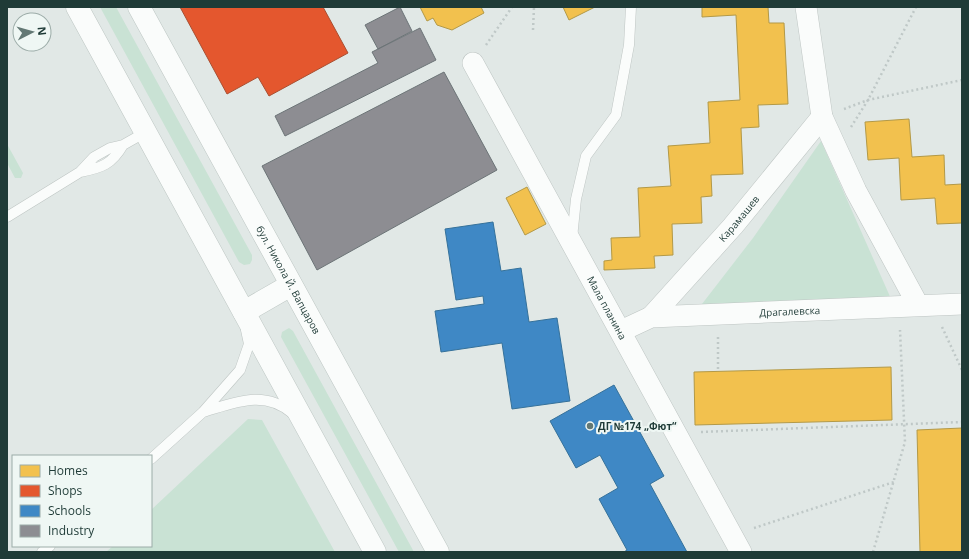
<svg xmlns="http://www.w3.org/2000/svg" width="969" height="559" font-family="'Open Sans',sans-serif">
  <rect width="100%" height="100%" fill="#e1e8e6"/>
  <path fill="#c9e2d4" d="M100 7H116L252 255V260L250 264 244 265 239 262Z
    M821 141 892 301 702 304 753 238Z
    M7 144 23 173 21 178H15L7 163Z
    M289 328 293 331 414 552H399L281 337 282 332Z
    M248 419 262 420 335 552H106L113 546H151V510Z"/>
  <path fill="#f2c14e" stroke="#b39947" d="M420 7H481L484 13 452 30 437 25 433 18 427 21Z
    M563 7H595L569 20Z
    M702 7H768L769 23H784L788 104 758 105 759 127 741 128 743 174 711 175 712 196 701 197 702 223 672 224 673 255 654 256 655 268 604 270V261L612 260 611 238 640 237 638 188 671 186 668 146 710 143 708 102 740 100 736 15 702 17Z
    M909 119 912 157 944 155 945 185 962 184V223L937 224 935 198 901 200 899 158 868 160 865 122Z
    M527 187 546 224 525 235 506 198Z
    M891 367 892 420 695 425 694 372Z
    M962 428V552H920L917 430Z"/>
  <path fill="#e4572e" stroke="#a94f31" d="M180 7H323L348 53 269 96 258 77 227 94Z"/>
  <path fill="#3f88c5" stroke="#35719a" d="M493 222 501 271 521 268 529 322 557 318 570 401 512 409 502 343 441 352 435 311 484 304 483 296 456 300 445 229Z
    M614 385 664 476 650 484 687 552H624L627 550 599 499 618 488 600 455 576 468 550 421Z"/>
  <path fill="#8d8d92" stroke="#6c7477" d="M400 7 412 31 378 49 365 25Z
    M420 28 436 60 285 136 275 116 378 63 372 52Z
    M444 72 497 170 317 270 262 166Z"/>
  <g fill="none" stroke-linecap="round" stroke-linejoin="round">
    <g stroke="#bec5c3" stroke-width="11">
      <path id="lane" d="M80 172C102 168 112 164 123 145
        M7 217 80 172 94 157 110 148 123 145 146 132
        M572 238 576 199 586 156 616 115 629 45 631 7
        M203 412C234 403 264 389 292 413
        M151 459 203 412 240 370 249 344 246 330
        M42 552 50 546"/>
    </g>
    <g stroke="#bec5c3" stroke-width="22">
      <g id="street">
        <path d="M806 7 822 117 856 191 918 305"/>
        <path id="s1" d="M473 63 741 552"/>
        <path id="s2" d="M651 317 733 226 822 117"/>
        <path id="s3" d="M621 331 651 317 962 304"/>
      </g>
    </g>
    <g stroke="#bdc6c3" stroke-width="23">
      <g id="secondary">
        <path d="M77 7 375 552"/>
        <path id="s4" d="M139 7 438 552"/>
        <path d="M244 312 291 285"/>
      </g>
    </g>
    <path stroke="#bfc8c7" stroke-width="2.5" stroke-dasharray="2 3" stroke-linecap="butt" d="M533 30 534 7
      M486 45 512 7
      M844 109 868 100 962 80
      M851 127 868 100 916 7
      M942 327 962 370
      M718 337V370
      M701 432 962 422
      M754 528 894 482
      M873 552 905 442 900 330"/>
    <use href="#lane" stroke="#fafcfb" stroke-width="10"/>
    <use href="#street" stroke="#fafcfb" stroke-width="21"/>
    <use href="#secondary" stroke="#fafcfb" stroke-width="22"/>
  </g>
  <circle fill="#637874" stroke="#eff7f4" stroke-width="1.5" cx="590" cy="426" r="4"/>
  <g text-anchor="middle" stroke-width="4" stroke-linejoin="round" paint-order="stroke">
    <g font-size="10" fill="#1f3b37" stroke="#eff7f4">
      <text dy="4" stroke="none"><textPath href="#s2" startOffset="132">Карамашев</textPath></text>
      <text dy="4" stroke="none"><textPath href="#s4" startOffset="311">бул. Никола Й. Вапцаров</textPath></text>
      <text dy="4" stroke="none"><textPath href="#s1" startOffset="279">Мала планина</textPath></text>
      <text dy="4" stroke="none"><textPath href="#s3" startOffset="172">Драгалевска</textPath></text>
    </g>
    <g font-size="10" font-weight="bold" fill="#1f3b37" stroke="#eff7f4" text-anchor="start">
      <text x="598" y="430">ДГ №174 „Фют“</text>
    </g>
  </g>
  <rect width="969" height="559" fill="none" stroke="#1f3b37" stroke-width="16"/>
  <rect x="12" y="455" width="140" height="92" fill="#eff7f4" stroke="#9caca8"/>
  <rect x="20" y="465" width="20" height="12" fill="#f2c14e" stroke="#9caca8"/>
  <text x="48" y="475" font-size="12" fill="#1f3b37">Homes</text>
  <rect x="20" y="485" width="20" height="12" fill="#e4572e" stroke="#9caca8"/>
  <text x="48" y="495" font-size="12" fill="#1f3b37">Shops</text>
  <rect x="20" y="505" width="20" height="12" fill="#3f88c5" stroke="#9caca8"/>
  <text x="48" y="515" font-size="12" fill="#1f3b37">Schools</text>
  <rect x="20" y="525" width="20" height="12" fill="#8d8d92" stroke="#9caca8"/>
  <text x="48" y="535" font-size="12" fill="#1f3b37">Industry</text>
  <g transform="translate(32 32) rotate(84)"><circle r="19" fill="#eff7f4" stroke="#9caca8"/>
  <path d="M0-3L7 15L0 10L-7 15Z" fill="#637874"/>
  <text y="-6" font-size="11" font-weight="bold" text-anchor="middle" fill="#1f3b37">N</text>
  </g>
</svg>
